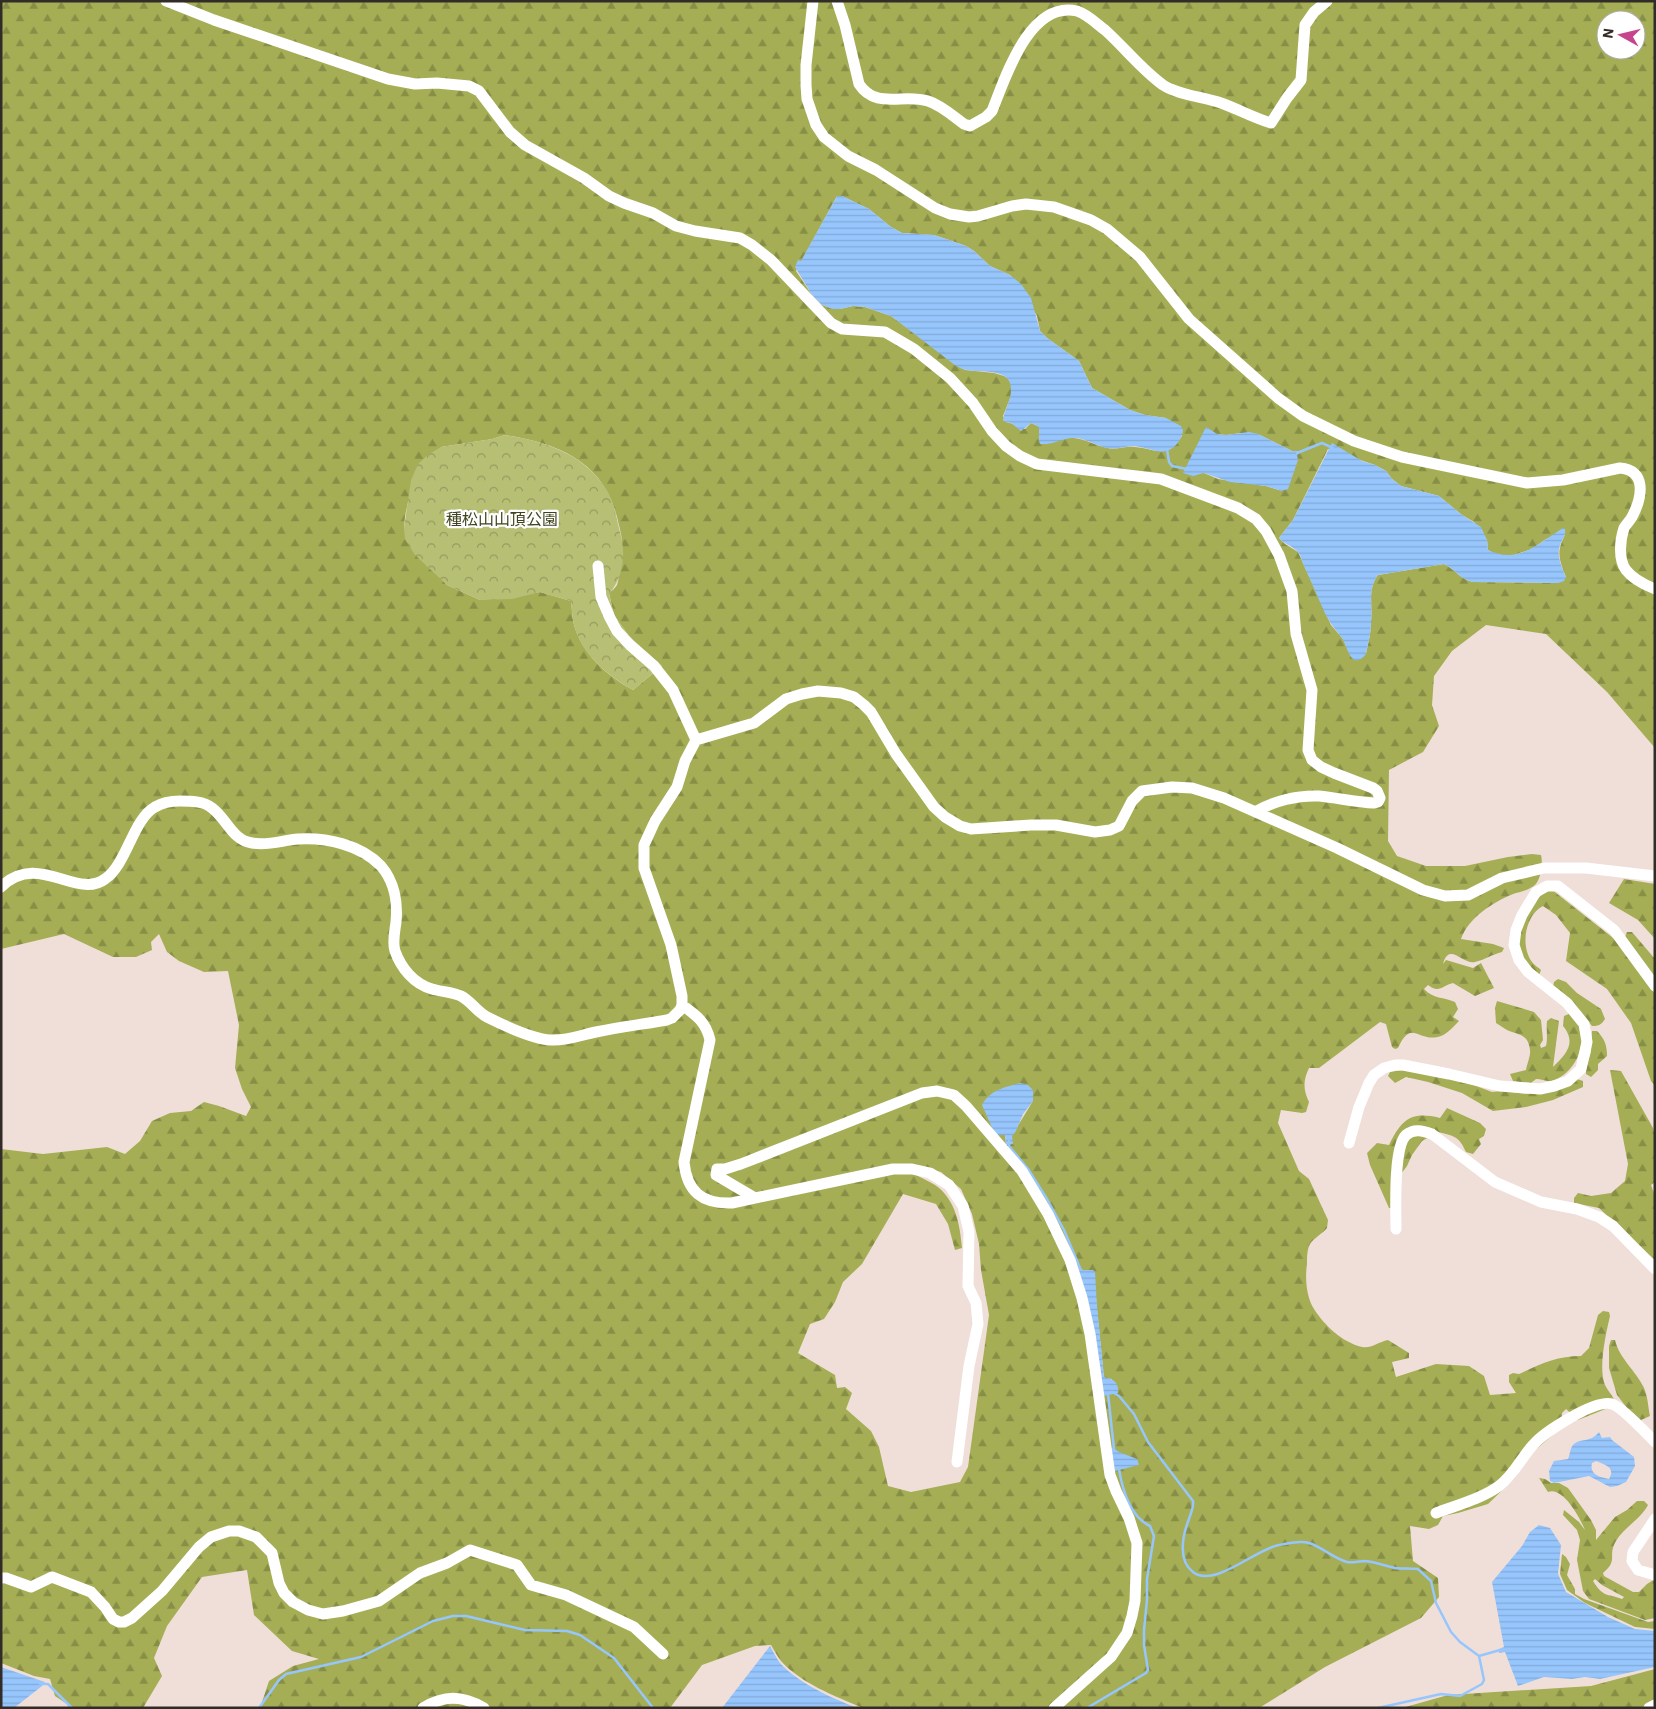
<svg xmlns="http://www.w3.org/2000/svg" width="1656" height="1709" font-family="'IBM Plex Sans','Noto Sans JP',sans-serif">
  <defs>
    <pattern id="forest-firs" width="22" height="20" patternUnits="userSpaceOnUse" patternTransform="scale(1.25)"><rect width="22" height="20" fill="#a5ae54"/><path d="M5 1l3.5 6h-7zM16 11l3.5 6h-7z" fill="#878e46"/></pattern>
    <pattern id="park-crowns" width="20" height="18" patternUnits="userSpaceOnUse" patternTransform="scale(1.25)"><rect width="20" height="18" fill="#b6bf74"/><path d="M2 6a3 3 0 1 1 6 0M12 15a3 3 0 1 1 6 0" fill="none" stroke="#959b5f"/></pattern>
    <pattern id="water-rules" width="6" height="5" patternUnits="userSpaceOnUse" patternTransform="scale(1.25)"><rect width="6" height="5" fill="#97c6fd"/><path d="M0 2.5h6" fill="none" stroke="#83aad9"/></pattern>
  </defs>
  <rect width="100%" height="100%" fill="#efdfd8"/>
  <path fill="url(#forest-firs)" fill-rule="evenodd" d="M1 1H1655V748L1607 692 1546 634 1486 625 1452 651 1434 676 1432 705 1439 726 1423 752 1389 770 1388 841 1397 856 1426 866H1465L1508 857 1532 854 1541 855C1543 863 1541 879 1535 885 1529 890 1520 892 1513 894 1492 903 1469 917 1461 939L1493 944 1504 948 1502 952C1493 954 1484 960 1475 962 1463 965 1449 941 1443 964L1446 960 1473 968 1481 963 1494 988 1475 996 1453 983C1443 985 1439 994 1428 985L1424 989C1433 999 1444 997 1455 1002L1458 1009 1453 1017 1459 1021C1454 1026 1447 1034 1441 1036 1418 1044 1412 1017 1398 1048L1395 1049 1392 1047 1386 1024 1380 1022 1319 1068H1309C1303 1080 1303 1090 1309 1102L1306 1112 1302 1113 1281 1110 1278 1123 1299 1171 1309 1179 1328 1220 1327 1228C1322 1234 1314 1238 1310 1244 1307 1249 1307 1258 1307 1264 1305 1277 1306 1297 1314 1309 1325 1326 1342 1342 1362 1347 1371 1349 1378 1342 1388 1340L1409 1353V1358L1392 1362 1396 1377 1436 1364 1469 1366 1484 1376 1490 1395 1516 1393 1509 1382V1375L1513 1373 1519 1374C1540 1364 1557 1356 1581 1356L1589 1348 1598 1315 1603 1311 1609 1312 1610 1316C1606 1333 1598 1368 1605 1385 1607 1389 1611 1394 1614 1399L1608 1408 1578 1420 1566 1409 1562 1413V1427L1533 1452 1514 1479 1488 1504 1458 1513 1443 1516 1438 1525 1429 1529 1410 1526 1413 1561 1438 1578 1439 1597 1421 1618 1325 1667 1259 1708H863C835 1696 802 1684 781 1661 777 1656 774 1650 771 1645L755 1646 702 1665 670 1708H260L269 1681 293 1666 319 1659 292 1651 254 1615 247 1570 202 1577 167 1626 154 1658 162 1676 143 1708H69L67 1704 55 1696 50 1679 34 1676 1 1663V1149L43 1154 107 1147 125 1154 140 1141 152 1121 170 1113 191 1111 204 1102 219 1106 246 1116 251 1107 242 1089 235 1068 239 1025 228 971 204 972 179 961 167 952 159 934 151 942 152 950 136 957H113L64 934 1 949ZM1606 20H1636V50H1606ZM837 196H842L869 209 891 227 902 233 934 235 949 240 966 246 974 251 990 266 1010 275 1037 316 1040 331 1047 338 1079 361 1092 388 1130 410 1145 415 1166 418 1182 436C1167 460 1157 449 1135 447 1126 446 1117 450 1108 448 1096 446 1086 439 1074 438 1063 436 1050 439 1039 440L1040 427 1031 423 1025 429 1010 423 1006 422 1003 416 1011 396 1012 387 1010 380 1004 376 994 373 965 370 891 316 865 307 853 306 840 309 822 305 812 295 796 271ZM1241 433 1258 434 1292 451H1297L1282 491 1266 486 1218 479 1204 473 1217 434 1226 435ZM505 435C557 443 603 461 617 517 620 530 624 541 621 554 620 563 620 576 617 585 615 588 612 591 609 593L614 615 630 637 662 666 633 690C607 676 582 654 574 625 572 617 572 609 571 601L540 592 480 600 447 585 437 574 427 566 404 528 405 516 408 502 441 447 492 439ZM1328 449 1375 465 1386 471 1392 479 1401 486 1439 496 1462 515 1474 522 1487 540 1488 550 1499 556H1511L1532 549 1546 539 1565 535C1556 552 1559 559 1566 577L1558 583 1473 582C1461 580 1455 569 1444 564L1378 575C1367 589 1373 606 1371 622 1371 633 1368 644 1366 654L1346 646 1343 639 1331 625 1298 552 1285 544 1279 538 1293 520ZM1033 1101 1006 1145 1005 1135ZM916 1165 941 1172 961 1189 972 1214 979 1244 981 1270 989 1315 968 1467 960 1482 911 1492 888 1486 879 1447 871 1431 846 1409 852 1393 845 1387 837 1388 835 1375 798 1353 810 1324 824 1319 835 1302 843 1282 862 1264 903 1194 936 1204 948 1224 955 1250 962 1248C960 1226 956 1199 935 1185 929 1181 921 1178 914 1174ZM1083 1270H1093L1104 1378 1112 1379 1103 1396Z
    M1624 879 1655 884V939L1638 920 1609 903Z
    M1551 889 1617 941 1655 994V1086L1651 1081 1631 1023 1607 989 1566 961 1570 933 1556 915 1543 906C1525 915 1520 946 1532 962 1534 965 1539 968 1541 970L1539 975C1532 968 1525 962 1521 953 1513 930 1530 899 1551 889Z
    M1627 932H1632L1655 959V978L1625 937Z
    M1558 979 1566 982 1577 993 1601 1009 1605 1019C1601 1025 1599 1026 1592 1026L1580 1011 1553 987 1554 982Z
    M1497 1001 1534 1012 1541 1020 1543 1040 1540 1045 1541 1048 1546 1046C1548 1038 1546 1029 1547 1021L1551 1018 1559 1021 1553 1067C1566 1054 1577 1043 1563 1026L1564 1016 1571 1013C1593 1032 1579 1073 1552 1081 1546 1082 1542 1079 1536 1079L1531 1083 1513 1081 1510 1074 1526 1070C1527 1064 1531 1055 1530 1050 1528 1034 1519 1035 1507 1030 1503 1028 1500 1025 1496 1023L1495 1008Z
    M1592 1031H1597C1605 1039 1607 1046 1607 1056L1598 1064V1070L1591 1077 1586 1074V1069L1591 1052Z
    M1404 1070 1463 1081 1492 1092 1502 1091 1526 1094 1550 1091 1577 1079 1583 1081V1087L1553 1100 1526 1107 1493 1111 1462 1093 1428 1082 1406 1077 1395 1083 1388 1076 1390 1072Z
    M1610 1070 1621 1071 1653 1128 1655 1138V1182L1651 1185 1655 1196V1260L1599 1208 1574 1203V1198L1578 1193 1591 1196 1611 1193 1625 1181 1628 1164Z
    M1447 1108 1480 1123 1486 1129 1484 1136 1479 1139 1481 1144 1473 1154 1466 1152C1459 1136 1454 1136 1438 1132L1422 1141 1412 1155 1407 1166 1401 1174 1392 1208H1389L1370 1165 1367 1153 1377 1143 1389 1145C1402 1119 1411 1111 1440 1118Z
    M1611 1340H1615C1619 1358 1636 1371 1644 1388 1648 1397 1648 1407 1650 1416L1641 1420 1634 1417 1617 1395 1609 1368V1346Z
    M1539 1478 1545 1479 1551 1483H1559L1568 1488 1591 1520 1596 1530V1540L1615 1517 1627 1510 1637 1501H1644L1648 1505C1640 1520 1624 1527 1616 1541 1607 1556 1619 1560 1603 1573L1604 1576 1633 1592H1639L1647 1584 1655 1579V1618L1645 1620 1589 1599 1583 1591 1577 1560 1580 1540 1577 1530 1563 1515 1564 1510 1579 1522 1585 1530C1580 1518 1563 1486 1548 1492ZM1595 1579 1602 1585 1624 1597 1622 1599C1606 1593 1604 1598 1593 1581Z
    M1562 1554 1566 1557 1570 1564 1567 1575 1575 1589V1594L1584 1599 1648 1622 1655 1621V1629L1635 1627 1585 1603 1567 1590 1560 1574Z
    M1655 1669V1708H1402L1448 1695 1591 1686Z"/>
  <path fill="url(#park-crowns)" d="M505 435C543 441 580 452 604 486 614 499 616 517 620 532 626 554 624 576 609 594L614 615 630 637 662 666 633 690C607 675 582 655 574 625 572 617 572 609 571 601L540 592 512 599 480 600 447 585 415 555 405 539 404 528 411 480 418 464 429 454 441 447 492 439Z"/>
  <path fill="url(#water-rules)" fill-rule="evenodd" d="M837 196H842L869 209 891 227 902 233 934 235 949 240 966 246 974 251 990 266 1010 275 1021 284 1031 298 1040 331 1047 338 1079 361 1092 388 1130 410 1145 415 1166 418 1181 426 1183 430C1182 437 1179 442 1174 447 1161 457 1149 447 1134 446 1125 446 1116 450 1107 448 1096 446 1086 438 1074 438 1065 437 1054 445 1040 444L1039 440V427L1031 423 1021 431 1011 423 1003 421C1004 410 1011 401 1011 390 1012 367 981 373 967 370 963 370 959 367 956 366L891 316 865 307 853 306 840 309H832L822 305 812 295 795 267 798 260 801 261Z
    M1206 427 1217 434 1226 435 1249 432 1258 434 1292 451H1298L1300 453 1297 455 1298 460 1288 489 1282 491 1266 486 1230 482 1204 473 1193 476 1183 473Z
    M1332 443 1362 461 1375 465 1386 471 1392 479 1401 486 1439 496 1462 515 1481 527 1487 540 1488 550C1518 565 1539 543 1563 528L1565 529C1566 536 1562 539 1560 545 1556 556 1562 567 1566 577L1564 581 1558 583 1473 582C1461 580 1455 569 1444 564L1378 575C1367 589 1373 606 1371 622 1371 633 1368 644 1366 654 1351 672 1348 647 1342 638 1335 629 1328 621 1323 609 1317 595 1311 581 1304 566 1302 562 1301 555 1298 552 1293 546 1284 544 1279 538L1293 520Z
    M1020 1083 1028 1085 1033 1090V1101L1023 1114 1016 1131 1012 1136 1013 1144 1006 1145 1005 1135H997L994 1132 982 1105C990 1090 1005 1087 1020 1083Z
    M1080 1267 1083 1270H1093L1095 1272 1097 1306 1104 1377C1113 1379 1119 1382 1118 1393L1103 1396 1078 1268Z
    M1599 1432 1602 1438 1610 1437 1612 1440 1634 1457 1635 1466 1626 1482 1617 1486 1610 1487 1589 1476 1554 1483 1550 1481 1549 1471 1554 1461 1568 1459C1570 1455 1570 1447 1574 1444 1581 1438 1590 1443 1599 1432ZM1596 1461C1605 1465 1616 1467 1609 1479 1600 1477 1589 1475 1592 1463Z
    M1112 1447 1119 1452 1137 1459 1139 1465 1115 1471 1111 1451Z
    M1539 1525 1550 1528 1561 1545 1558 1574 1566 1592 1608 1617 1635 1629 1655 1631V1667L1600 1679 1585 1677 1572 1679 1544 1677 1518 1686 1505 1652 1499 1653V1649L1504 1647 1492 1582 1522 1546 1530 1532Z
    M770 1646C773 1651 776 1658 780 1663 798 1683 832 1698 857 1708H722Z
    M1 1667 45 1682 42 1686 14 1708H1Z"/>
  <g fill="none" stroke-linecap="round" stroke-linejoin="round">
    <path stroke="#97c6fd" stroke-width="2.5" d="M1167 449 1169 462 1172 466 1187 469
      M1297 453 1322 443 1333 448
      M1009 1141V1146L1028 1169 1047 1199 1064 1230 1080 1268
      M1112 1392 1119 1396 1134 1414 1148 1442 1193 1501C1194 1508 1191 1512 1189 1519 1183 1534 1177 1560 1193 1572 1214 1589 1257 1548 1279 1545 1288 1543 1301 1540 1309 1543 1322 1547 1333 1558 1347 1562 1353 1563 1359 1561 1365 1561 1376 1562 1385 1566 1395 1568 1403 1569 1410 1568 1418 1569L1431 1581 1436 1603 1451 1632 1460 1642 1479 1656 1484 1680 1482 1684 1460 1696 1441 1694 1378 1708
      M1108 1394 1114 1449
      M1479 1656 1500 1650
      M40 1684H48L72 1708
      M259 1708 279 1680 286 1674 361 1657 433 1621 453 1616H466L525 1630 567 1631 580 1635 614 1658 653 1708
      M1087 1708 1146 1673 1148 1670 1144 1645V1630L1147 1600V1579L1154 1536 1150 1526C1130 1517 1122 1488 1119 1469"/>
    <path stroke="#fff" stroke-width="11" d="M166 1 214 20 388 79 415 84 437 83 469 86 479 91 510 132 525 145 584 178 609 196 624 203 653 213 676 226 695 231 740 238 752 245 771 260 831 323 842 329 885 332 914 349 950 378 973 403 992 431 1006 446 1020 456 1037 464 1161 479 1238 508 1256 519 1266 531 1279 555 1292 591 1296 634 1312 690 1308 750 1312 760 1321 767 1334 773 1373 788 1377 791 1380 798 1378 802 1374 803C1356 802 1338 798 1319 796 1298 795 1273 801 1255 812
      M813 1 806 65V85L807 99 816 125 824 137 848 156 876 170 935 208 950 214 969 217 978 216 1012 206 1026 204 1054 207 1091 220 1107 229 1140 257 1189 319 1278 398 1303 416 1354 441 1402 457 1527 483 1563 480 1620 468C1647 470 1642 497 1633 515 1631 520 1626 524 1624 528 1620 540 1618 559 1626 570 1632 578 1645 585 1655 589
      M837 1 845 25 859 84C876 110 903 93 928 101 941 105 953 116 964 124L970 126 986 117 992 111C1005 79 1029 0 1077 11 1087 14 1097 24 1105 30 1125 48 1141 69 1163 85 1178 95 1204 97 1221 103 1238 109 1254 118 1271 123L1287 98 1301 80 1305 25 1314 12 1327 1
      M598 566 601 597 610 618 617 631 630 645 654 666 673 690 696 740
      M1 887C38 851 77 900 105 879 127 864 133 819 155 807 163 802 171 801 180 801 190 801 204 801 212 808 227 819 232 840 252 843 269 846 283 840 298 839 326 837 361 845 381 866 394 881 398 902 396 922 395 931 392 942 395 951 401 968 414 984 432 989 442 992 452 992 461 996 471 1001 477 1012 487 1017 503 1025 533 1039 551 1040 567 1041 581 1035 596 1032 620 1027 644 1024 667 1020L672 1018 680 1010 682 1005V996L671 945 644 868V845L655 821 677 787 685 761 696 740 754 723 786 699 802 694 818 691 841 693 854 697 864 705 871 712 896 754 934 807 945 817 960 826 971 829 1031 825H1056L1095 832 1110 830 1119 826 1132 801 1142 791 1172 787 1192 788 1224 798 1337 848 1423 890 1445 896 1468 895 1502 878 1544 868H1586L1655 876
      M682 1005C696 1015 706 1022 710 1040L684 1162C687 1192 702 1204 732 1203L893 1169H912L930 1173 949 1185 963 1206 969 1232 968 1286 976 1303 978 1324 969 1366 957 1462
      M1349 1143 1359 1107 1369 1083 1374 1075 1384 1068 1395 1065H1403L1449 1074 1500 1086 1540 1089 1554 1086 1568 1081 1581 1069 1587 1042 1584 1024 1567 1003 1528 972 1519 960 1514 945 1516 930 1522 915 1536 892 1547 886H1558L1614 930 1655 986
      M755 1198 716 1175 717 1169H725L741 1164 922 1093 937 1091 954 1095 966 1106 1022 1171 1048 1214 1070 1260 1082 1298 1090 1334 1110 1475 1116 1491 1129 1518 1137 1543 1135 1601 1132 1616 1127 1633 1111 1657 1054 1708
      M1396 1229C1396 1210 1393 1148 1406 1135 1414 1128 1423 1131 1432 1134L1495 1182 1541 1202 1577 1209 1599 1217 1613 1226 1655 1269
      M1436 1513C1457 1505 1481 1499 1499 1486 1514 1475 1521 1458 1533 1445 1544 1432 1595 1399 1612 1404 1622 1407 1646 1433 1655 1442
      M1655 1519 1633 1552 1632 1561 1638 1570 1655 1575
      M1 1578H6L31 1587 52 1577 91 1592 105 1607 113 1619 119 1622H124L132 1618 162 1591 199 1547 211 1537 229 1531H239L256 1537 272 1553 279 1583 284 1593 293 1602 308 1610 323 1614 343 1611 379 1601 420 1573 447 1563 470 1550 517 1565 531 1585 566 1595 634 1627 663 1654
      M423 1708C444 1695 462 1695 484 1708
      M1649 1708 1655 1705"/>
  </g>
  <g text-anchor="middle" stroke-width="4.5" stroke-linejoin="round" paint-order="stroke">
    <g font-size="16" fill="#3f441d" stroke="#fff">
      <text x="502" y="525">種松山山頂公園</text>
    </g>
  </g>
  <rect width="1656" height="1709" fill="none" stroke="#322c29" stroke-width="5"/>
  <g transform="translate(1621 35) rotate(278)"><circle r="24" fill="#ffffff" stroke="#adaba9"/>
  <path d="M0-4L9 19L0 12L-9 19Z" fill="#c7458d"/>
  <text y="-8" font-size="14" font-weight="bold" text-anchor="middle" fill="#322c29">N</text>
  </g>
</svg>
